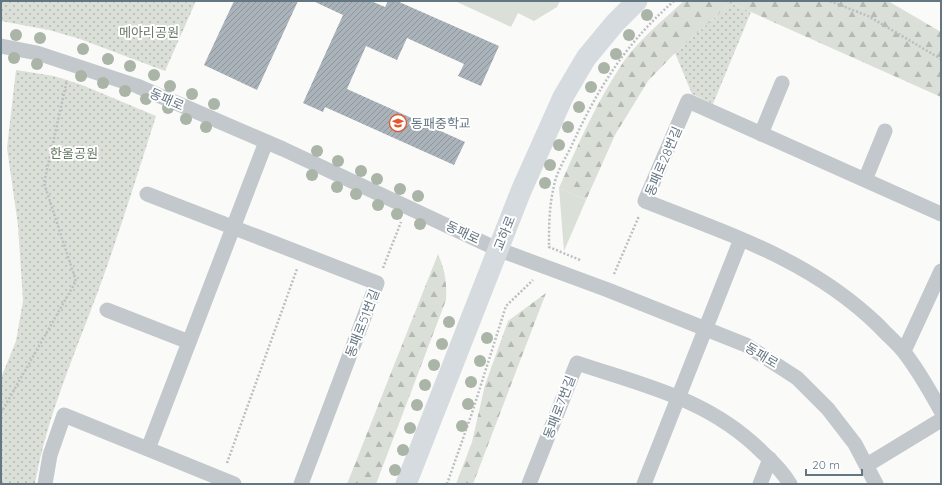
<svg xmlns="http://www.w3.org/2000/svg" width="942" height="485" font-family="Quicksand,'Noto Sans KR',sans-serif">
  <defs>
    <pattern id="forest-firs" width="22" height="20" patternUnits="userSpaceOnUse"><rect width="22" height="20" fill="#dadfd7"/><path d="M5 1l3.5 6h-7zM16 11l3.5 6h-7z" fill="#b4b9b4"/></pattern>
    <pattern id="park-dots" width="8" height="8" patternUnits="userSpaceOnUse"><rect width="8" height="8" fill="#dadfd7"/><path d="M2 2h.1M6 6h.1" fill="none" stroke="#b4b9b4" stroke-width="1.8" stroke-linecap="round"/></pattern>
    <pattern id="building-hatch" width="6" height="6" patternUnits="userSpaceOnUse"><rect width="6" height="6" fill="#aab3b9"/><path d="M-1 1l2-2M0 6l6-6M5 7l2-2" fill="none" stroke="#8e969c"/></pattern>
  </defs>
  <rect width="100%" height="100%" fill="#fafaf8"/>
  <path fill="#dadfd7" d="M455 1H560L557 7 534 21 518 13 511 27Z
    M559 188 586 200 564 251Z"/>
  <path fill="url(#forest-firs)" d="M684 1H888L941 32V97L731 3 675 53 648 81 615 135 586 200 559 188C578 144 597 101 624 61 641 38 663 20 684 1Z
    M438 254C445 270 447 282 446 300L376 484H347Z
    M546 293 473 484H456L472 442 485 385 508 321Z"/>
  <path fill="url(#park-dots)" d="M1 1H196L165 71 80 39 49 30 1 21Z
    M731 3 751 12 713 104 692 94 675 53Z
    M16 70 54 76 82 85 156 116C138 172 121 228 101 283 77 349 47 415 35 484H1V378L16 341 23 301 18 225 7 148Z"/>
  <path fill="url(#building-hatch)" d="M234 1H298L257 90 204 65Z
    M313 1H371L385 7 388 1H397L499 46 481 86 458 76 464 64 407 38 397 60 366 46 347 89 465 142 454 165 325 107 323 112 303 103 343 15Z"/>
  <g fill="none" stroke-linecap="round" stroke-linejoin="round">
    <path stroke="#bbbfc2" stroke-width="2.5" stroke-dasharray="2 2" stroke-linecap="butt" d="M830 1 868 16 941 59
      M580 260 549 247C549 227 549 206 554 186 556 173 565 159 571 147 598 88 625 44 674 1
      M383 268 401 222
      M614 274 639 216
      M1 413 76 281 44 183 67 80
      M227 463 297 269
      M447 484 472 413 506 306 533 280"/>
    <path stroke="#c3c8cc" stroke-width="15" d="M1 46 37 53 137 86 283 149 497 249 608 290 746 345 797 378 828 409 855 444 876 484
      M761 134 782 83
      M865 180 885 131
      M147 194 377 283 301 484
      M941 214 688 101 645 201C731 235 811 260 879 326 887 335 897 343 904 352 918 370 930 391 941 411
      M107 310 189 342
      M904 351 941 271
      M148 449 266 142
      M867 465 941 420
      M45 484 50 455 64 415 234 484
      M529 484 577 363C645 386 709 399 762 452 772 461 783 472 790 484
      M644 484 741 239
      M760 484 770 459"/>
    <path stroke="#d6dbdf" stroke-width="21" d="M406 484 521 191 563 97 586 58 615 23 637 1"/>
  </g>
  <g fill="#aab4a7">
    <circle cx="647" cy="15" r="6"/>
    <circle cx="16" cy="35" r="6"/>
    <circle cx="629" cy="35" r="6"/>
    <circle cx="40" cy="38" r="6"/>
    <circle cx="83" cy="49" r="6"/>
    <circle cx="616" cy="54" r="6"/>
    <circle cx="14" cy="58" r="6"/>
    <circle cx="108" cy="59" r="6"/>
    <circle cx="37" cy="64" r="6"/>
    <circle cx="130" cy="66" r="6"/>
    <circle cx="604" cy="68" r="6"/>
    <circle cx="154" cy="75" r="6"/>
    <circle cx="81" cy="76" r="6"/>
    <circle cx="103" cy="83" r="6"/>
    <circle cx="170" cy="86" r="6"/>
    <circle cx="591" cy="87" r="6"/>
    <circle cx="125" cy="91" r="6"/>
    <circle cx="192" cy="94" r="6"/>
    <circle cx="146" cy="99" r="6"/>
    <circle cx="214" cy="104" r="6"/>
    <circle cx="579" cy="107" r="6"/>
    <circle cx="168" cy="108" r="6"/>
    <circle cx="186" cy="119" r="6"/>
    <circle cx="206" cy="127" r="6"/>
    <circle cx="568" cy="127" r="6"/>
    <circle cx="559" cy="145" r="6"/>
    <circle cx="317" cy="151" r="6"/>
    <circle cx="338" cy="161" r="6"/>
    <circle cx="550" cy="165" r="6"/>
    <circle cx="361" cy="171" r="6"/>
    <circle cx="312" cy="175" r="6"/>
    <circle cx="377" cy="179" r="6"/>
    <circle cx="545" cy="183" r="6"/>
    <circle cx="337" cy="187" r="6"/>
    <circle cx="400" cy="189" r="6"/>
    <circle cx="356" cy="194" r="6"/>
    <circle cx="418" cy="196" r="6"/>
    <circle cx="378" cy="205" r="6"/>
    <circle cx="397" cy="214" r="6"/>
    <circle cx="420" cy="224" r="6"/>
    <circle cx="449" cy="322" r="6"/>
    <circle cx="487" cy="338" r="6"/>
    <circle cx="442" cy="344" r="6"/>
    <circle cx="480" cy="361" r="6"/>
    <circle cx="434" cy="365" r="6"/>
    <circle cx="471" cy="382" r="6"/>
    <circle cx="425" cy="385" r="6"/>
    <circle cx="468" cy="404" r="6"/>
    <circle cx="417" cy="405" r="6"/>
    <circle cx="462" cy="426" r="6"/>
    <circle cx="410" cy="428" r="6"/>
    <circle cx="403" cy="450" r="6"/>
    <circle cx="395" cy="470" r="6"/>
  </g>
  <defs>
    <g id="school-ring" transform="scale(0.9)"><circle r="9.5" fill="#fff" stroke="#e4572e" stroke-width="1.5"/><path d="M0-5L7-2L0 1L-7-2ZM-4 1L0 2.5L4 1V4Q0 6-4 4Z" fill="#e4572e"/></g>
  </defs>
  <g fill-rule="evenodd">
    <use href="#school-ring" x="398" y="123"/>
  </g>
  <g text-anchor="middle" stroke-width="4" stroke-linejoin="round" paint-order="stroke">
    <g font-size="13" fill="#687a64" stroke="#fff">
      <text x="149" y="37">메아리공원</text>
      <text x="74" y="158">한울공원</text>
    </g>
    <g font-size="13" fill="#657683" stroke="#fff">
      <text transform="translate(167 99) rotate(23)" y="5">동패로</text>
      <text transform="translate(663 161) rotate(-67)" y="5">동패로28번길</text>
      <text transform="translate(463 232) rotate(25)" y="5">동패로</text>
      <text transform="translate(504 233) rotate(-68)" y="5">교하로</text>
      <text transform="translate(362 323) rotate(-69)" y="5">동패로51번길</text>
      <text transform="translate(762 355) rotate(31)" y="5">동패로</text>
      <text transform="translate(559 407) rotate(-69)" y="5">동패로7번길</text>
    </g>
    <g font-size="13" fill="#657683" stroke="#fff" text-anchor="start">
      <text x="411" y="128">동패중학교</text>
    </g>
  </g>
  <rect width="942" height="485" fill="none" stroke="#657683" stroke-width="4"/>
  <path d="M806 469v6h56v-6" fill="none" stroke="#657683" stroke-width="2"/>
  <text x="812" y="469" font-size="12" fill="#657683" stroke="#ffffff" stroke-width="3" paint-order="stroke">20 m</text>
</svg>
